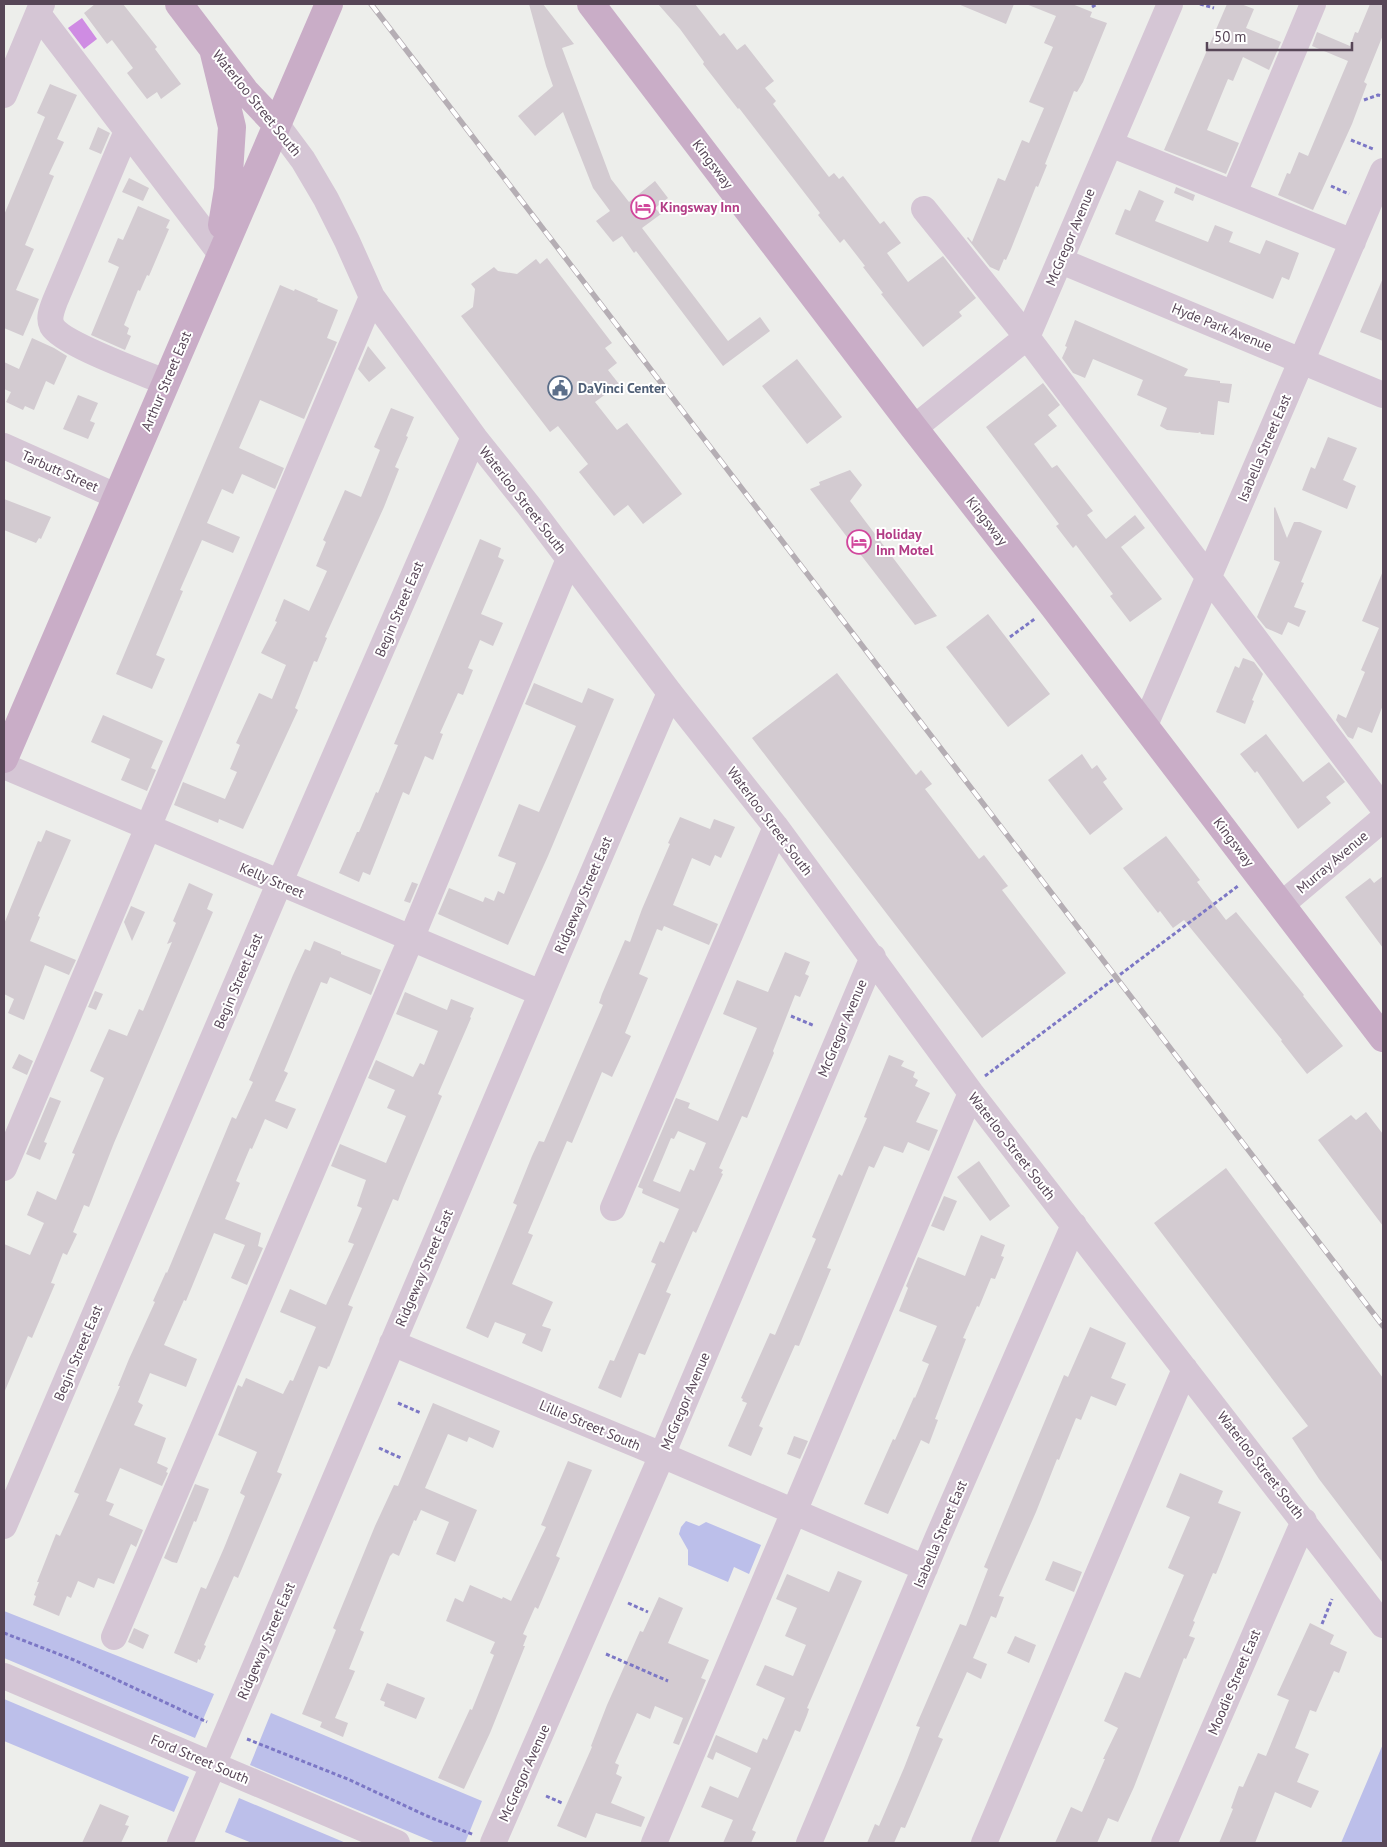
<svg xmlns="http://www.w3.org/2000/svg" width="1387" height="1847" font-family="'PT Sans',sans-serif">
  <rect width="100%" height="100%" fill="#edeeeb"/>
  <path fill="#bcbfea" d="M686 1521 699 1526 706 1522 761 1545 749 1574 734 1567 728 1582 688 1565V1550L679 1534 681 1527Z
    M4 1611 214 1694 195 1738 4 1658Z
    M4 1699 189 1777 174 1812 4 1741Z
    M271 1713 482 1801 465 1843H436L250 1765Z
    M1383 1744V1843H1341Z
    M239 1798 346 1843H252L225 1832Z"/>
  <path fill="#cf8ce3" d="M82 18 97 39 84 49 68 28Z"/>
  <path fill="#d3cbd1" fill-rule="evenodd" d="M95 4H123L157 47 155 49 181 84 161 99 157 92 147 99 127 73 133 68 112 40 107 44 84 13Z
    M529 4H543L574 44 562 48 611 179 629 202 655 181 668 198 655 208 661 214 642 228 728 341 760 317 770 331 723 366 636 251 634 253 622 236 613 242 596 221 610 211 593 188 563 112 535 136 518 116 553 86 546 66Z
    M658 4H695L720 36 724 33 737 50 745 44 774 81 765 88 776 101 773 104 829 177 834 173 839 179 843 176 880 224 884 221 901 243 887 253 908 282 943 256 976 298 959 312 962 316 923 347 881 294 883 293 863 267 865 266 844 239 840 243 818 215 820 213 739 108 738 109 703 64 704 62 680 29Z
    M958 4H1014L1006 24Z
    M1026 4H1072L1092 12 1090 17 1107 23 1083 82 1077 92 1074 91 1045 164 1047 165 1038 187 1036 186 1011 249 1006 260 1004 259 999 271 990 267 967 238 968 237 972 242 998 178 1005 181 1022 140 1029 143 1044 108 1029 102 1053 47 1044 43 1056 16Z
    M1227 4H1241L1254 9 1246 28 1281 42 1269 70 1243 57 1233 81 1228 79 1207 130 1239 143 1226 174 1164 150Z
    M1370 4H1383V35L1364 82 1367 84 1352 124 1313 210 1278 195 1287 173 1290 174 1299 152 1308 156 1348 61 1312 46 1317 32 1350 46 1355 32 1358 33Z
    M50 84 77 95 57 139 64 142 49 174 54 176 25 245 34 249 16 290 39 299 23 336 4 328V215L45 117 37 113Z
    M98 127 110 133 101 154 89 149Z
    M129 178 149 188 143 201 122 192Z
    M1176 187 1195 195 1193 201 1174 193Z
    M1139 190 1164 201 1155 221 1208 242 1215 225 1233 232 1229 242 1260 254 1266 240 1299 253 1289 280 1282 277 1273 299 1115 234 1125 209 1130 211Z
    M138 206 170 220 166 228 169 229 149 276 147 275 140 291 138 290 124 325 129 328 127 334 131 336 125 350 91 335 119 267 108 262 118 238 123 240Z
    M547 258 612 343 605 348 617 363 608 370 619 384 595 402 617 430 627 423 682 494 643 524 628 505 614 516 579 472 588 464 558 426 550 432 461 316 473 307 475 289 471 284 494 267 498 271 517 274 536 259 540 264Z
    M1383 278V341L1360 332Z
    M280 285 294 291 295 289 318 299 317 301 338 310 327 338 337 342 304 419 260 400 239 448 284 468 275 489 242 474 233 494 222 489 207 523 240 537 233 553 202 540 180 590 183 591 156 655 165 659 152 689 116 674Z
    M1075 320 1188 369 1184 376 1220 381V383L1232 384 1229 403 1218 401 1214 435 1201 434 1200 432 1198 433 1167 430 1160 426 1167 408 1137 395 1143 380 1093 359 1085 378 1073 373 1062 358 1067 347 1065 346Z
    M32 338 54 348 67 356 54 385 46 381 34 410 25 406 23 410 6 402 11 392 4 389V362L19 369Z
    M368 346 386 368 369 382 358 369Z
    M797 359 842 417 807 444 762 386Z
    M1043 383 1060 405 1048 415 1057 426 1034 444 1052 468 1057 465 1093 511 1087 515 1106 539 1135 515 1145 528 1121 547 1162 599 1130 622 1110 596 1113 594 1076 545 1073 548 1056 526 1059 524 986 427Z
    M78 395 98 403 90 421 95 423 88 439 63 429Z
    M391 408 414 417 406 436 408 437 395 467 399 469 384 507 325 637 327 638 317 662 314 661 295 708 298 710 243 829 219 819 218 823 174 805 183 782 225 799 237 772 230 769 240 745 236 743 259 693 272 699 286 665 261 653 277 622 275 621 284 599 309 611 327 571 316 566 326 542 323 540 345 490 361 497 380 450 374 447Z
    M1328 437 1357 448 1343 480 1356 486 1347 509 1302 490 1311 467 1315 469Z
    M850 470 862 485 850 501 937 616 915 625 810 489 820 485 819 482Z
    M4 499 51 517 41 539 39 538 36 543 4 530Z
    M1275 507 1287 538 1294 522H1300L1322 531 1301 582 1304 583 1294 607 1306 611 1299 627 1288 622 1282 635 1266 628 1257 617 1280 562 1274 560V508Z
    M480 539 501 548 498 557 504 560 481 614 503 623 493 646 480 640 468 668 473 670 463 695 458 693 440 733 443 734 433 760 425 756 409 795 403 792 370 875 363 872 359 882 339 873 357 832H359L376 792 378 793 398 745 394 744Z
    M1383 571V705L1372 733 1358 727 1353 739 1348 737 1336 720 1338 714 1346 718 1365 672 1361 670 1379 628 1362 621Z
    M988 614 1050 694 1008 727 946 647Z
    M1243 658 1254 662 1263 674 1252 700 1254 701 1245 724 1216 712 1235 666 1239 668Z
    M837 673 916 775 921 770 932 784 925 789 979 859 984 855 1008 886 1002 890 1066 973 982 1038 752 738Z
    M534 683 582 703 588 688 614 699 548 856 508 945 438 914 449 888 483 902 485 897 494 901 498 891 504 894 516 863 498 856 519 804 539 812 576 726 525 704Z
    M103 715 163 741 151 768 156 770 147 791 121 780 130 759 91 742Z
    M1266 734 1303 782 1329 762 1345 782 1326 797 1331 803 1298 829 1257 771 1255 773 1240 754Z
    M1082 754 1092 769 1097 765 1107 779 1103 782 1123 809 1090 835 1048 780Z
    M680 817 710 829 714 819 735 827 721 858 715 855 710 866 692 858 673 905 718 924 709 945 664 926 662 931 657 929 639 974 648 978 625 1033 631 1036 612 1077 602 1072 572 1143 567 1141 528 1233 533 1235 512 1284 553 1302 542 1326 551 1329 542 1352 522 1343 526 1334 495 1322 488 1338 466 1328 517 1205 513 1203 532 1156 539 1141 544 1142 603 1005 599 1003 602 994 625 940 630 942 642 909 670 844 668 843Z
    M46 830 71 840 38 916 40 917 30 941 76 960 69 975 45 965 24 1020 8 1013 14 999 4 994V924L38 841 41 842Z
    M1166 836 1200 880 1197 882 1226 920 1236 912 1304 995 1303 996 1343 1046 1307 1074 1281 1041 1282 1040 1184 920 1173 928 1160 911 1158 913 1123 868Z
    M1383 876V948L1345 897 1370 878 1374 883Z
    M412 882 418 884 410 903 404 901Z
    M189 883 213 894 207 909 213 912 114 1143 89 1207 84 1205 73 1232 77 1234 67 1255 63 1253 51 1283 55 1284 32 1338 28 1336 4 1393V1244L30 1255 44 1223 27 1215 37 1191 56 1200 75 1154 72 1153 104 1078 90 1071 109 1029 127 1036 139 1009 143 1011 172 942 167 944 176 923 173 921Z
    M131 906 145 912 132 941 124 922Z
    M314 941 341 952V954L381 970 371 995 330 977 327 984 321 982 284 1071 288 1073 275 1101 296 1109 287 1129 265 1119 252 1149 250 1148 236 1181 240 1183 225 1219 261 1233 258 1246 263 1248 247 1285 231 1278 245 1245 214 1233 186 1301 184 1300 164 1345 197 1359 186 1387 150 1373 138 1402 143 1405 134 1425 166 1438 157 1463 168 1468 166 1472 168 1473 162 1486 120 1468 106 1501 114 1504 109 1515 143 1530 136 1547 131 1544 114 1584 98 1578 94 1588 78 1581 71 1598 67 1596 59 1616 33 1605 36 1596 34 1595 39 1582H37L56 1534 60 1536 79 1494 74 1492 120 1386H118L129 1359 155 1302 153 1301 166 1272 167 1273 232 1117 236 1119 253 1082 249 1080 293 975 305 949 310 951Z
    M785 952 810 962 805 974 809 976 800 997 795 995 773 1051 774 1053 747 1118 742 1116 719 1168 723 1170 721 1173 723 1174 696 1233 693 1231 666 1292 671 1294 645 1355 639 1353 621 1398 598 1388 610 1360 614 1361 656 1264 651 1262 660 1241 664 1243 679 1209 646 1195 642 1193 643 1189 638 1187 676 1098 690 1103 688 1108 718 1121 757 1028 723 1014 737 980 768 992ZM678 1131 706 1143 694 1171 690 1169 680 1192 653 1181 671 1138 674 1139Z
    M95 991 103 994 96 1010 88 1007Z
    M405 992 447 1010 451 999 474 1008 470 1017 471 1018 438 1094 442 1096 403 1188 398 1201 393 1199 348 1305 353 1307 329 1367 328 1366 327 1369 319 1366 277 1472 282 1474 238 1578 234 1576 204 1645 206 1646 200 1660 198 1659 197 1663 174 1653 201 1587 206 1589 224 1548 245 1496 240 1493 257 1452 218 1435 238 1385 242 1387 246 1378 283 1394 290 1380 293 1381 316 1327 280 1312 290 1289 326 1305 354 1244 348 1242 362 1208 357 1206 366 1180 331 1166 340 1144 386 1163 406 1116 387 1108 395 1090 368 1078 376 1060 413 1077 420 1063 424 1065 438 1031 396 1014Z
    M19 1054 33 1061 27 1075 12 1068Z
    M889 1055 904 1061 901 1066 915 1072 913 1077 918 1080 915 1086 930 1093 916 1122 938 1130 929 1151 908 1142 903 1153 884 1146 874 1168 869 1166 827 1268 831 1269 799 1346 795 1345 759 1426 763 1428 751 1456 728 1446 747 1403 742 1401 743 1399 741 1398 770 1333 775 1335 816 1239 812 1237 832 1190 838 1176 839 1174 842 1176 867 1118 864 1117Z
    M50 1097 61 1101 44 1142 47 1143 40 1160 26 1154Z
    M1366 1112 1383 1134V1226L1318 1140 1351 1115 1356 1120Z
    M979 1161 1010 1206 990 1221 957 1177Z
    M1226 1168 1383 1378V1563L1319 1479 1292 1438 1308 1426 1154 1223Z
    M944 1196 957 1201 944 1231 931 1226Z
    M981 1235 1005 1245 1001 1256 1004 1257 995 1279 991 1278 979 1307 977 1306 963 1338 966 1339 935 1419 938 1420 929 1444 921 1440 888 1514 864 1504 893 1439 895 1440 914 1397 915 1398 929 1364 922 1361 937 1326 899 1311 908 1288 906 1286 918 1257 965 1276Z
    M1090 1327 1126 1343 1111 1378 1126 1384 1116 1406 1091 1396 1081 1420 1076 1418 1059 1460 1057 1459 1036 1512 999 1596 1004 1597 996 1618 991 1616 973 1658 987 1664 981 1679 967 1672 938 1737 943 1739 905 1828 901 1827 894 1843H867L875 1824 879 1826 904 1768 920 1727 916 1726 960 1624 966 1626 988 1569 984 1567 1064 1375 1068 1377Z
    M433 1403 500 1431 493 1448 469 1437 467 1442 448 1434 425 1488 477 1510 455 1562 436 1554 449 1522 421 1510 416 1521 414 1520 399 1556 393 1553 390 1556 360 1630 364 1632 349 1669 355 1671 335 1718 348 1723 343 1737 320 1727 322 1722 302 1714 336 1630 333 1628 375 1526 394 1485 398 1486Z
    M794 1436 808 1441 800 1459 787 1454Z
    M568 1461 592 1470 556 1556 560 1558 538 1609 535 1607 523 1634 527 1636 523 1646H525L490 1733 464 1789 438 1778 470 1709 472 1710 494 1655 490 1653 495 1642 446 1621 455 1598 463 1602 470 1585 502 1599 503 1597 511 1601 546 1527 541 1525Z
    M1180 1473 1223 1491 1218 1503 1241 1512 1216 1574 1213 1573 1193 1621 1195 1622 1189 1636 1195 1638 1186 1659 1184 1658 1134 1787 1118 1822 1108 1818 1097 1843H1055L1071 1807 1082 1812 1105 1759H1103L1118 1728 1104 1721 1125 1672 1140 1678 1184 1575 1168 1568 1190 1517 1166 1507Z
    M195 1484 209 1489 196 1522 194 1521 177 1563 172 1562 164 1558Z
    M1053 1561 1082 1572 1074 1592 1045 1580Z
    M838 1571 862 1581 807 1708 809 1709 807 1715 800 1732 795 1730 752 1830 756 1832 751 1843H723L733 1820 701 1807 710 1786 738 1798 751 1768 716 1752 713 1760 707 1757 716 1735 757 1753 763 1738 767 1740 785 1698 756 1685 765 1665 793 1676 806 1645 785 1636 797 1608 776 1599 787 1574 829 1592Z
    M659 1597 683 1608 668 1643 709 1660 701 1678 706 1680 679 1745 673 1743 683 1718 655 1706 650 1719 637 1713 615 1763 619 1765 616 1774 622 1777 611 1803 645 1817 641 1827 596 1813 586 1838 557 1826 592 1747 591 1746 607 1705 640 1631 643 1632Z
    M1310 1623 1334 1635 1330 1644 1347 1652 1339 1673 1334 1671 1316 1712 1310 1710 1295 1748 1309 1754 1297 1782 1319 1791 1311 1808 1275 1792 1255 1843H1219L1233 1809 1231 1808 1239 1786 1243 1787 1258 1753 1266 1756 1289 1700 1277 1695Z
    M134 1628 149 1635 143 1649 128 1642Z
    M1015 1636 1036 1645 1029 1663 1007 1653Z
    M387 1683 425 1698 416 1719 384 1706 385 1702 380 1700Z
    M100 1804 129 1816 125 1825 129 1826 121 1843H82Z"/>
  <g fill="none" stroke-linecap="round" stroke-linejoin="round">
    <path stroke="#7c77c5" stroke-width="3" stroke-dasharray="4 2.5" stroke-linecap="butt" d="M1200 4 1214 8
      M1092 7 1097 4
      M1364 100 1378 95 1383 96
      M1351 140 1373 149
      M1331 186 1349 194
      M1010 637 1036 618
      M791 1016 815 1026
      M985 1076 1238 886
      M398 1403 421 1413
      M379 1448 401 1458
      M628 1603 648 1612
      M1322 1624 1332 1599
      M4 1633 74 1660 207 1722
      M606 1654 668 1681
      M247 1739 350 1780 427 1816 474 1835
      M546 1796 562 1803"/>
    <path stroke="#d5c6d5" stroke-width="26" d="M38 14 217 249
      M4 95 42 4
      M277 125 303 160 326 199 347 241 372 297 474 437 529 506 670 693 776 827 971 1093 1383 1625
      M127 131 55 301C52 309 48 318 52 326 62 344 144 373 165 382
      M1110 144 1353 242
      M1234 193 1313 4
      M924 209 1027 337 1383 808
      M1061 261 1383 395
      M914 428 1027 337 1170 4
      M4 446 116 496
      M1145 725 1383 171
      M4 766 541 993
      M1281 905 1383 819
      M4 1168 372 297
      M613 1208 776 827
      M392 1343 662 1455 925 1568
      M4 1526 279 884 474 437
      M114 1637 411 939 569 559
      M4 1676 397 1843
      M180 1843 558 954 670 693
      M493 1843 662 1455 873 957
      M654 1843 971 1093
      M809 1843 937 1539 1074 1225
      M984 1843 1185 1369
      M1164 1843 1304 1521"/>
    <path stroke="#c9adc7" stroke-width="28" d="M179 4 245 91 277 125
      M591 4 914 428 1053 606 1383 1038
      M213 49 232 127 228 189 222 225
      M4 759 329 4"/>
    <g stroke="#b5aeb4" stroke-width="5.5">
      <path id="rail" d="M371 4 1383 1326"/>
    </g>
    <use href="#rail" stroke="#fff" stroke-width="4" stroke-dasharray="11" stroke-linecap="butt"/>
  </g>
  <defs>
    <g id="hotel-ring" transform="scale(1.25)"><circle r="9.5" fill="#fff" stroke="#d1479c" stroke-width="1.5"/><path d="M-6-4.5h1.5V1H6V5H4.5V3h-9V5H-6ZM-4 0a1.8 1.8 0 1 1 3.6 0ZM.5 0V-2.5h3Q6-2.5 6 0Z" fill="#d1479c"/></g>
    <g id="civic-ring" transform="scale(1.25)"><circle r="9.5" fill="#fff" stroke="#5c6f8a" stroke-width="1.5"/><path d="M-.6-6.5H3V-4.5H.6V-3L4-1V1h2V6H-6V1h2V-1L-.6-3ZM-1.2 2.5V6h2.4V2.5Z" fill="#5c6f8a"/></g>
  </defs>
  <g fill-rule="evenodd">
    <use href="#hotel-ring" x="643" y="207"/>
    <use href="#civic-ring" x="560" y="388"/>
    <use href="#hotel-ring" x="859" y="542"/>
  </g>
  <g text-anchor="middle" stroke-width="4" stroke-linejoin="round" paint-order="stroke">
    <g font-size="14" fill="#574657" stroke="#fff">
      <text transform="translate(257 103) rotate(51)" y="5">Waterloo Street South</text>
      <text transform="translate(713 164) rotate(53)" y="5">Kingsway</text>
      <text transform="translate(1070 237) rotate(-67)" y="5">McGregor Avenue</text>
      <text transform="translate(1222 327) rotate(22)" y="5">Hyde Park Avenue</text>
      <text transform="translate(166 381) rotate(-67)" y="5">Arthur Street East</text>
      <text transform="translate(1264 448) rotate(-67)" y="5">Isabella Street East</text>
      <text transform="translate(60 471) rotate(24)" y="5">Tarbutt Street</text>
      <text transform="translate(523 500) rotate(52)" y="5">Waterloo Street South</text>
      <text transform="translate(987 521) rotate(52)" y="5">Kingsway</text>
      <text transform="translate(399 609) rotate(-67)" y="5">Begin Street East</text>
      <text transform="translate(770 821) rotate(53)" y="5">Waterloo Street South</text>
      <text transform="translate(1234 842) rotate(53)" y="5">Kingsway</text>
      <text transform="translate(1332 862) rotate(-40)" y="5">Murray Avenue</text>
      <text transform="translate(272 880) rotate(23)" y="5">Kelly Street</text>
      <text transform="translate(583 895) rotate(-67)" y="5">Ridgeway Street East</text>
      <text transform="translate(238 981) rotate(-67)" y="5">Begin Street East</text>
      <text transform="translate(842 1028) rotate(-67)" y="5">McGregor Avenue</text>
      <text transform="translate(1012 1146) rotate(52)" y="5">Waterloo Street South</text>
      <text transform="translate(424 1268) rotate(-67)" y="5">Ridgeway Street East</text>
      <text transform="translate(78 1353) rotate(-67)" y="5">Begin Street East</text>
      <text transform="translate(685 1401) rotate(-67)" y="5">McGregor Avenue</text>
      <text transform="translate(590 1425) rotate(23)" y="5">Lillie Street South</text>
      <text transform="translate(1261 1465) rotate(52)" y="5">Waterloo Street South</text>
      <text transform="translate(940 1534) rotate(-67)" y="5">Isabella Street East</text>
      <text transform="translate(266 1641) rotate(-67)" y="5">Ridgeway Street East</text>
      <text transform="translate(1234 1682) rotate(-67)" y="5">Moodie Street East</text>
      <text transform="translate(200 1759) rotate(23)" y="5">Ford Street South</text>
      <text transform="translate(524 1773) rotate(-66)" y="5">McGregor Avenue</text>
    </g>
    <g font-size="14" font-weight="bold" fill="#b23c85" stroke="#fff" text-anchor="start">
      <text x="660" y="212">Kingsway Inn</text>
      <text x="876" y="539">Holiday<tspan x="876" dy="16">Inn Motel</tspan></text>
    </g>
    <g font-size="14" font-weight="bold" fill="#4e5e75" stroke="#fff" text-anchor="start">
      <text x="578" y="393">DaVinci Center</text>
    </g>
  </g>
  <rect width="1387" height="1847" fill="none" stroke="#574657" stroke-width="10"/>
  <path d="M1207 42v8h145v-8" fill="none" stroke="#574657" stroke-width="2.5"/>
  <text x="1214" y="42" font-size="15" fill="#574657" stroke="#ffffff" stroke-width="4" paint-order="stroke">50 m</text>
</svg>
